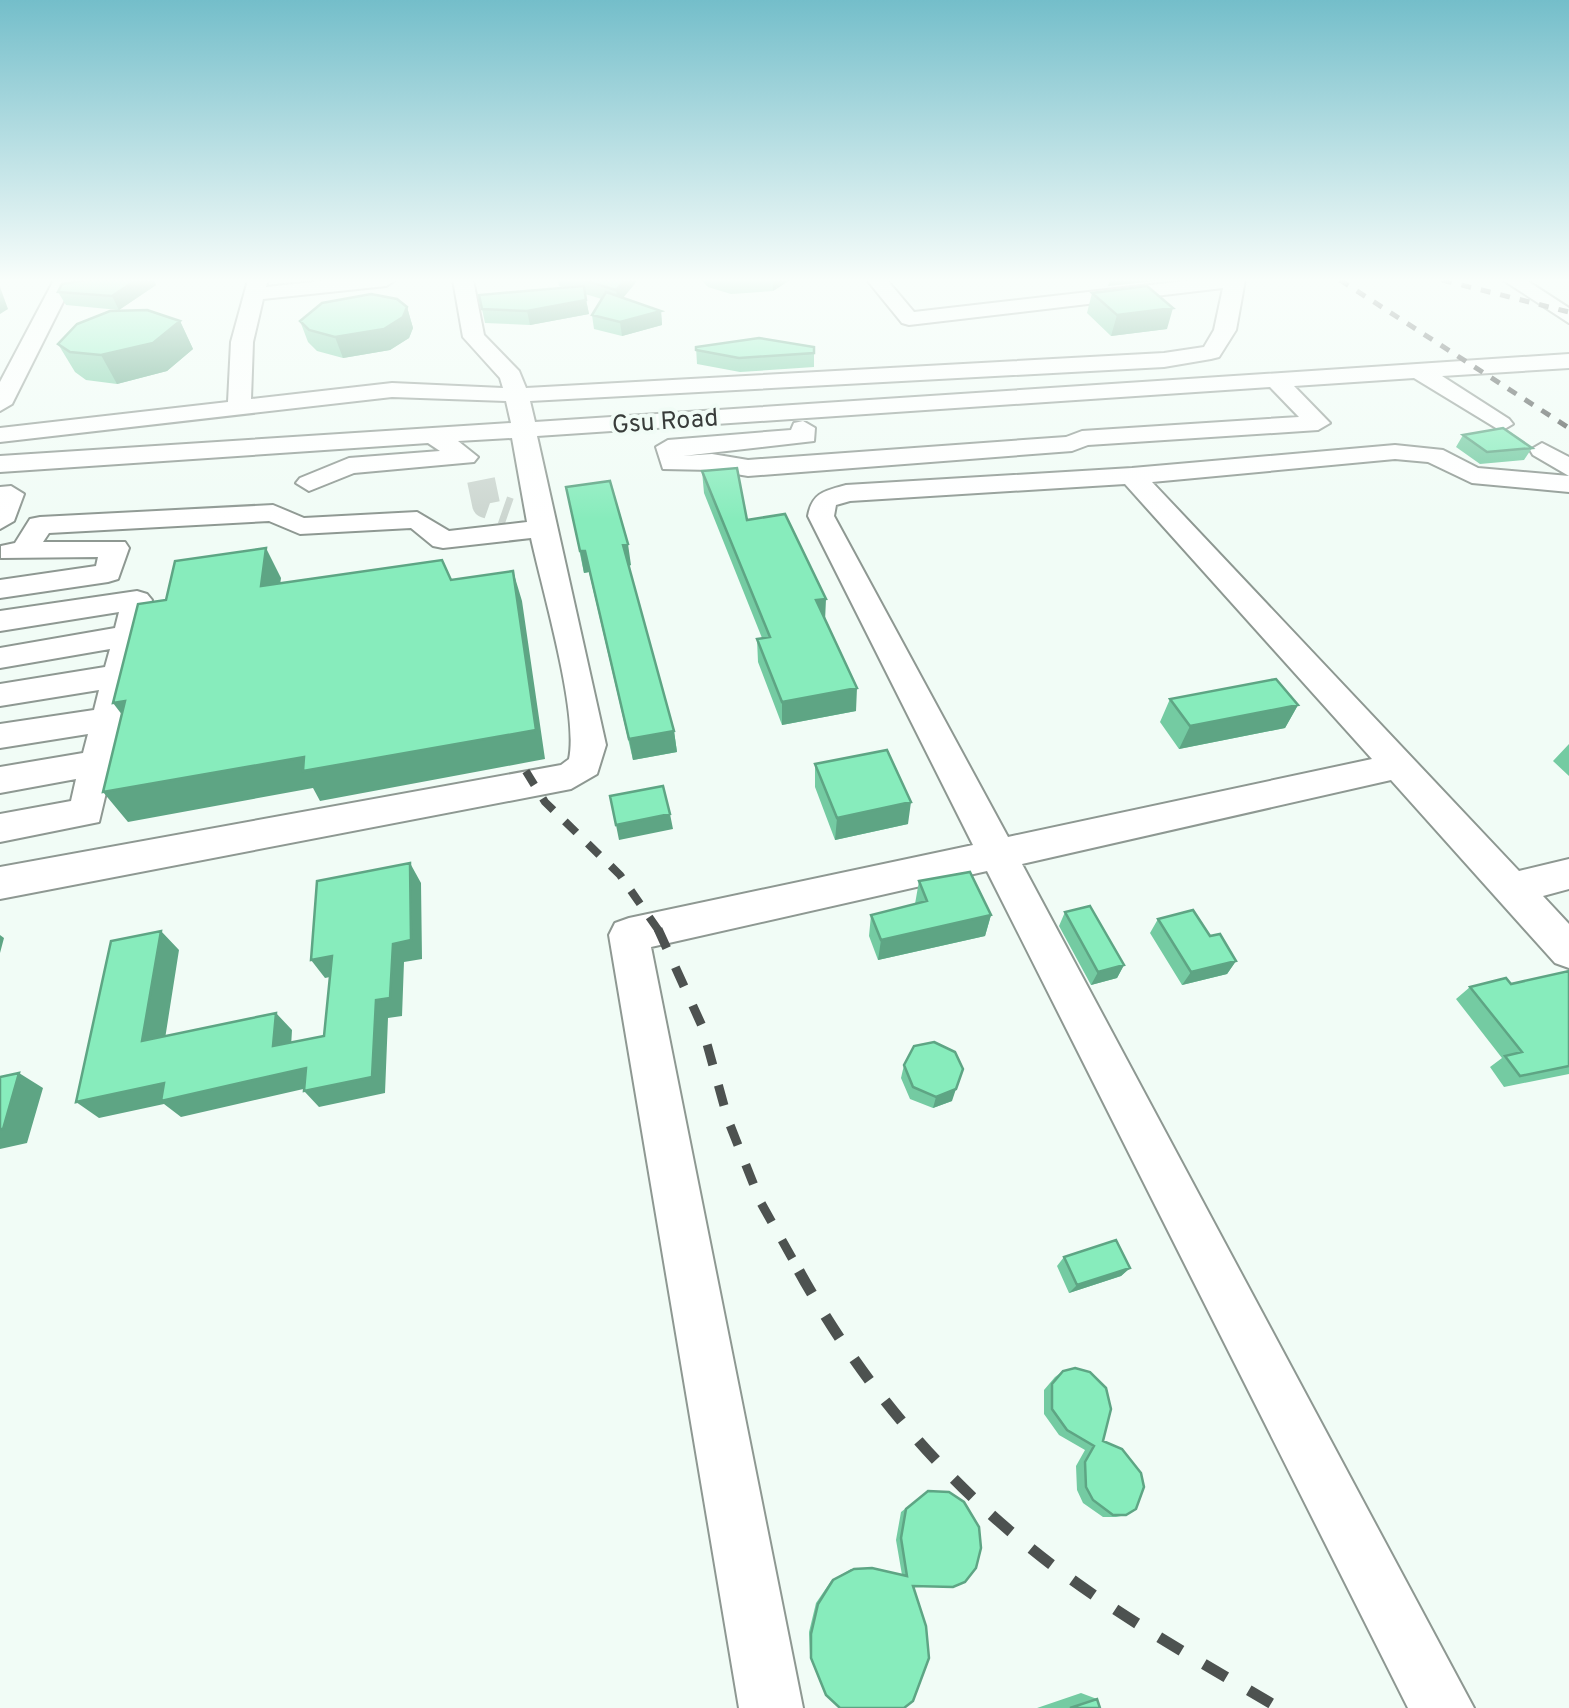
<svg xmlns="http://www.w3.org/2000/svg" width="1569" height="1708" font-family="Overpass,sans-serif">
  <rect width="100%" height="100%" fill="#f1fcf6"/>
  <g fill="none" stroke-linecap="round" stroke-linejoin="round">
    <path stroke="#ccd6d0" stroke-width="28" stroke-dasharray="28 14" stroke-linecap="butt" d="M481 480 486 504 509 512"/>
    <g stroke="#8e9892" stroke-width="4">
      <path id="minor" d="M54 280H74L12 404 0 411V382Z
        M248 280H268L266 287 330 280H396L386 286 263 299 253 342 251 399 392 383 503 388 500 378 463 337 453 280H473L484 335 519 371 526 388 1164 353 1204 347 1214 330 1223 288 909 325 902 323 867 280H887L914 312 1194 280H1245L1236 330 1219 357 1211 359 1164 367 530 401 535 422 1569 354V368L1442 376 1509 419 1513 424 1501 431 1414 378 1294 386 1330 423 1318 430 1088 445 1072 451 748 476 712 470 663 469 656 447 668 440 791 430 794 423 803 421 815 428 814 441 683 456 712 454 748 460 1066 437 1082 431 1299 417 1270 387 537 436 606 745 597 774 571 789 0 899V867L561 765 569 759C579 713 542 589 531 538L443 548 433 546 411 528 300 534 269 521 49 533 43 542H125L129 548 118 579 108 582 0 598V580L96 566 98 557 1 558V546L15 543 30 519 40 517 273 505 304 518 417 512 449 531 527 522 512 438 458 441 478 457 474 462 354 473 309 491 296 483 300 478 349 458 440 451 428 443 0 472V456L511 423 506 401 392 397 0 442V428L228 402 231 342Z
        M1503 280H1526L1569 308V323Z
        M1542 443 1569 457V476L1533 455 1530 450Z
        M1395 445 1443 450 1478 468 1569 476V492L1472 483 1428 462 1395 459 1152 482 1519 871 1569 859V889L1543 896 1569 924V968L1555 963 1391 780 1022 864 1474 1708H1408L987 871 651 947 803 1708H739L609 935 615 923 629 918 973 845 808 516C812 493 824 491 846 485L1132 468ZM1125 484 1372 759 1008 837 834 516 836 505 850 501Z
        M11 486 24 494 14 521 0 529V487Z
        M137 591 147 594 152 600 99 822 0 842V814L71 801 76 779 0 793V767L83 753 88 734 0 748V724L94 710 99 690 0 706V684L105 667 110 649 0 668V648L115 628 119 612 0 631V611Z"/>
    </g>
    <use href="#minor" fill="#fff" fill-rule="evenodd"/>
    <path stroke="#4d5250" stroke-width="5" stroke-dasharray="10 10" stroke-linecap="butt" d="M1340 280 1569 428
      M1442 280 1569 312"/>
    <path stroke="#4d5250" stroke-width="8" stroke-dasharray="16 16" stroke-linecap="butt" d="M509 744 545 802 620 875 659 931"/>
    <path stroke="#4d5250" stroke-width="9" stroke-dasharray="21 21" stroke-linecap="butt" d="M658 929 702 1026 728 1120 761 1203 801 1274"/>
    <path stroke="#4d5250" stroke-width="11" stroke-dasharray="26 26" stroke-linecap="butt" d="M799 1271C857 1376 935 1471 1028 1546 1105 1609 1194 1658 1279 1708"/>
  </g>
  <path fill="#74cba2" d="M87 280H154L156 285 119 310 66 305 58 292Z
    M558 280H636V282L623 298 661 311 662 325 622 336 594 329 592 315 602 299 585 294 589 314 530 325 485 323 479 295 565 288 559 286Z
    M701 280H790L773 291 731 294 708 287Z
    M1092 293 1167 329 1111 336 1087 313Z
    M407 307 413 328 409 338 390 350 343 358 317 351 308 342 300 321Z
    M180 321 193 349 167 371 117 384 86 380 75 372 58 344Z
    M696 347H814V367L740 372 697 364Z
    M1463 435 1532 448 1524 460 1480 464 1456 447Z
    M702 471 747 520 825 619 856 711 782 725 758 662 757 639 762 638 704 493Z
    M566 487 631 565 629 566 674 731 677 752 633 760 589 572 584 573Z
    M1170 699 1298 705 1285 728 1179 749 1160 722Z
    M1569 744V776L1553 761Z
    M815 764 908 824 835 840 815 787Z
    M919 881 991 915 985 936 878 960 869 936 871 915 915 904Z
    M1065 912 1124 965 1117 978 1091 985 1059 926Z
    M1158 919 1210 936 1236 961 1227 974 1182 985 1150 933Z
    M1569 971V1074L1504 1087 1490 1067 1502 1058 1456 999 1470 987 1511 984Z
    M904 1065 952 1101 933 1108 910 1099 901 1078Z
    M1064 1257 1130 1268 1121 1276 1069 1293 1057 1266Z
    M1063 1371 1103 1441 1126 1515 1116 1517H1103L1083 1503 1077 1490 1076 1466 1085 1450 1059 1435 1044 1414V1390L1055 1377Z
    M928 1491 913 1586 826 1695 810 1655 809 1632 816 1603 831 1581 851 1569 902 1575 896 1540 901 1512Z
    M1081 1693 1097 1699 1100 1708H1037Z"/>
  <path fill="#5ea584" d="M136 280H154L156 285 119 310 112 296Z
    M625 280H636V282L618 304 616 290Z
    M773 280H790L773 291Z
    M1110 280H1167L1108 286Z
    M0 287 8 309 0 314Z
    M586 300 589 314 530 325 527 311Z
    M407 307 413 328 409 338 390 350 343 358 335 337Z
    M1173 308 1167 329 1111 336 1117 315Z
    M661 311 662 325 622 336 620 322Z
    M180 321 193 349 167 371 117 384 101 355Z
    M628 544 631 565 627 566 623 545Z
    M266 548 281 578 276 616 261 586Z
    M580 551H585L589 572 584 573Z
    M513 571 522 601 545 759 320 801 313 788 128 822 103 792Z
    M826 599 825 621 816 600Z
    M857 688 856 711 782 725V702Z
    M125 701 136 733 113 703Z
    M1298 705 1285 728 1179 749 1190 726Z
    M674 731 677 752 633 760 629 739Z
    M911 802 908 824 835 840 837 818Z
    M670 814 673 829 619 840 616 825Z
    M410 863 421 883 422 959 404 962 402 1016 388 1018 385 1093 319 1107 304 1091 376 1000 393 944Z
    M991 915 985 936 878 960 881 940Z
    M161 931 179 950 162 1058 142 1041Z
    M0 935 4 938 0 953Z
    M332 956 345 974 325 978 311 960Z
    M1236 961 1227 974 1182 985 1191 972Z
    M1124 965 1117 978 1091 985 1098 972Z
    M276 1013 292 1030 290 1064 273 1046Z
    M306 1068 321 1085 181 1117 164 1104 99 1118 76 1102 164 1083Z
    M19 1073 43 1088 27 1143 0 1149V1129Z
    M956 1089 952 1101 933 1108 936 1097Z
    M1130 1268 1121 1276 1069 1293 1077 1285Z"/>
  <path fill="#87ecbc" stroke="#5ea584" stroke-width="2.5" d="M87 280H136L112 296 58 292 62 284Z
    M583 280H625L616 290Z
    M584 286 586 300 527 311 482 309 479 295Z
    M1147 286 1173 308 1117 315 1092 293Z
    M606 292 661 311 620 322 592 315Z
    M371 294 397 299 407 307 403 317 384 329 335 337 309 330 300 321 322 303Z
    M147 310 180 321 153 343 101 355 70 352 58 344 77 324 110 311Z
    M759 338 814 347V353L739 358 696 350V347Z
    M1503 428 1532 448 1487 452 1463 435Z
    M737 468 747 520 785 514 826 599 816 600 857 688 782 702 757 639 770 637 702 471Z
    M610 481 628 544 623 545 674 731 629 739 585 551H580L566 487Z
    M266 548 261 586 442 560 451 580 513 571 536 730 303 771 304 757 103 792 125 701 113 703 138 604 166 600 175 561Z
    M1276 679 1298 705 1190 726 1170 699Z
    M887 750 911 802 837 818 815 764Z
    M663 786 670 814 616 825 610 796Z
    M410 863 411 940 393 944 390 998 376 1000 372 1077 304 1091 306 1068 161 1101 164 1083 76 1102 111 941 161 931 142 1041 276 1013 273 1046 324 1036 332 956 311 960 317 881Z
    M970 872 991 915 881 940 871 915 927 901 919 881Z
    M1090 906 1124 965 1098 972 1065 912Z
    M1193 910 1210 936 1220 934 1236 961 1191 972 1158 919Z
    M1569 971V1066L1520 1076 1505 1056 1522 1052 1470 987 1506 978 1511 984Z
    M934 1042 955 1052 963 1069 956 1089 936 1097 913 1087 904 1065 914 1046Z
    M19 1073 3 1129H0V1077Z
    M1116 1240 1130 1268 1077 1285 1064 1257Z
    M1075 1368 1090 1372 1106 1388 1111 1409 1103 1441 1122 1449 1141 1473 1144 1487 1136 1509 1126 1515H1113L1093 1500 1086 1487 1085 1462 1094 1446 1067 1430 1052 1409V1384L1063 1371Z
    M928 1491 949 1492 964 1502 979 1527 981 1548 976 1568 965 1582 953 1587 913 1586 926 1626 929 1658 913 1701 904 1708H840L826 1695 811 1658V1634L818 1604 833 1580 854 1569 872 1568 907 1576 901 1538 906 1509Z
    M1097 1699 1100 1708H1070Z"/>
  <linearGradient id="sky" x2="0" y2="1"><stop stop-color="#74beca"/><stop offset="0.54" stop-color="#f9fefb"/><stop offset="1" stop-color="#f9fefb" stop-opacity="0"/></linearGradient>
  <rect width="1569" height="519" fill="url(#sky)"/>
  <g text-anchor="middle" stroke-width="8" stroke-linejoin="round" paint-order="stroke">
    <g font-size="25" fill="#383c3a" stroke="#f1fcf6">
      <text transform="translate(665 420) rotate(-4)" y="9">Gsu Road</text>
    </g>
  </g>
</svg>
